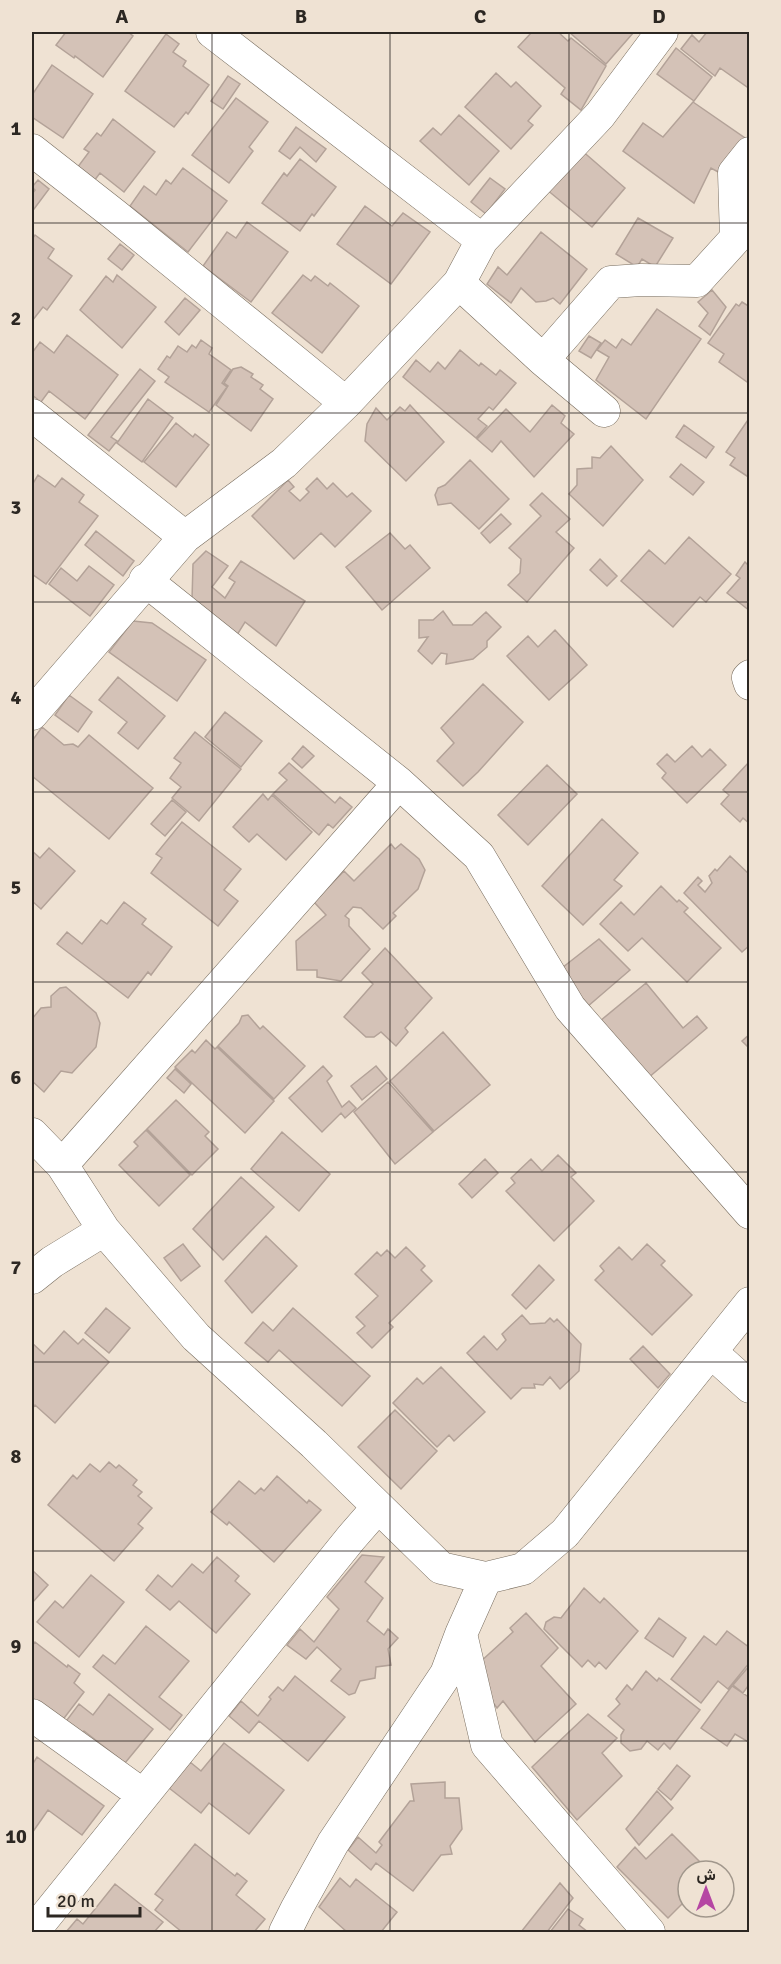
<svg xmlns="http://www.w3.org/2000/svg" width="781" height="1964" font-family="Signika,Vazirmatn,sans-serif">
  <rect width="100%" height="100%" fill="#efe2d3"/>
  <path fill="#d4c2b7" stroke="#b3a298" stroke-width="1.5" d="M66 32H128L133 36 103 77 75 56 74 58 56 45Z
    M532 32H558L568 41 571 38 606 66 581 110 561 94 565 88 518 47Z
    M569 32H634L606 64Z
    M707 32H750V89L720 68 715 76 681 49 692 35 699 42Z
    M166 34 179 44 173 52 186 61 183 66 209 85 188 114 186 112 174 127 125 91Z
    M676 48 712 77 694 101 657 74Z
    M52 65 93 94 63 138 32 117V95Z
    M496 73 511 87 516 82 541 106 528 121 533 125 511 149 465 107Z
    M228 76 240 84 223 109 211 101Z
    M236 98 268 122 249 147 253 151 229 183 192 155Z
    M693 102 745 138 720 173 711 168 694 203 623 151 643 123 663 137Z
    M459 115 499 151 469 185 420 141 433 128 441 135Z
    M113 119 155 152 124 192 100 173 94 181 77 168 89 152 84 149 97 133 101 136Z
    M296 127 326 149 316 162 300 147 290 159 279 151Z
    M580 149 625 188 592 227 546 189Z
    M300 159 336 187 314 216 312 214 300 231 262 203 284 173 287 176Z
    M183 168 227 201 188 252 130 206 144 186 156 195 166 180 171 184Z
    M490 178 505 189 486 214 471 202Z
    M38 180 49 189 34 209 32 208V194L35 190 32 187Z
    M365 206 392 226 403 213 430 232 391 284 337 244Z
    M638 218 673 238 655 267 642 259 637 267 616 254Z
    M247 222 288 252 251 302 203 266 227 232 236 238Z
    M541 232 587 269 560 304 553 298 546 301 536 302 521 288 511 303 487 284 498 267 507 275Z
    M35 235 54 249 48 258 72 276 47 310 43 307 32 321V239Z
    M120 244 134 255 122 270 108 259Z
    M117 275 156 307 122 348 80 310 106 276 113 282Z
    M303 275 311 281 315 276 328 286 330 283 359 306 322 353 272 313Z
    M712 290 726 307 710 335 699 326 708 313 698 302Z
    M185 298 200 310 179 335 165 322Z
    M742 302 750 307V384L719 362 724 354 708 343 736 304 739 306Z
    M657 309 701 339 646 419 596 380 609 357 597 350 605 340 616 348 622 339 631 345Z
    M67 335 118 375 85 419 49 391 41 402 32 395V353L40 342 54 353Z
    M589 336 601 343 591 358 579 351Z
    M201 340 212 348 209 354 231 370 222 383 227 387 209 412 165 382 169 377 158 369 167 356 170 358 178 346 187 352 192 345 196 348Z
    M460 350 479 366 481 363 496 375 500 370 516 383 493 410 489 407 478 419 487 426 476 438 403 377 416 360 430 372 438 362 445 369Z
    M241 367 253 374 251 377 263 385 260 389 273 399 251 431 216 405 228 386 224 383 233 369Z
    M140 369 155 381 111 437 117 441 109 451 88 435Z
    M148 399 173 418 142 462 117 443Z
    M410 405 444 442 406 481 365 441 367 424 376 408 387 420 400 407 405 411Z
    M552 405 565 416 561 423 574 434 534 477 501 441 492 452 477 439 506 409 530 432Z
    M750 417V478L730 465 735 458 726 452Z
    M176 423 193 437 195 434 209 445 176 487 144 462Z
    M684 425 714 447 706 458 676 437Z
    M611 446 643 480 603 526 569 494 577 485V469L592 468V457L600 458Z
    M470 460 509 499 479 529 451 503 438 505 435 495 438 488 445 485Z
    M681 464 704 482 693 495 670 477Z
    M38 475 55 487 62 478 84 495 79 502 98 516 46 584 32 574V485Z
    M317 478 327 489 333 483 347 497 352 493 371 511 335 547 321 533 294 559 252 516 288 480 294 487 289 491 300 501 309 492 306 489Z
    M542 493 570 519 556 532 574 548 527 602 508 585 520 573 521 559 509 548 541 516 530 505Z
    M501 514 511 524 490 543 481 533Z
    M96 531 134 561 123 576 85 545Z
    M390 533 405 549 410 545 430 568 382 610 346 567Z
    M689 537 731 574 706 602 700 597 673 627 621 581 649 550 665 564Z
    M206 551 228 566 212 587 225 598 235 582 229 578 241 561 305 601 276 646 245 622 237 635 192 600 193 564Z
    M600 559 617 576 607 586 590 570Z
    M745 562 748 565 750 563V611L727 593 740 578 736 575Z
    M89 566 114 585 90 616 49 584 61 568 77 581Z
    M443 611 453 625H472L486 612 501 627 487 641V647L473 659 446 664 447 654 441 653 432 664 418 651 428 637 419 638V620H433Z
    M133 621 152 623 206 660 177 701 109 652Z
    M555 630 587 665 549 700 507 656 528 636 538 647Z
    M118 677 165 716 138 749 118 733 127 722 99 700Z
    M483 684 523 722 478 772 463 786 437 761 454 743 441 728Z
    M69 695 92 712 78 732 55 715Z
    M225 712 262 741 241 767 205 737Z
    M42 727 64 745 73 744 78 747 89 735 153 788 109 839 32 776V741Z
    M195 732 241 769 199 821 172 798 181 787 170 778 181 763 174 758Z
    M303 746 314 756 302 768 292 759Z
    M692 746 702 757 710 749 726 765 687 803 662 778 666 773 657 764 667 754 675 762Z
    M750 761V824L743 818 740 822 721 804 729 795 723 790Z
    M289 763 335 803 340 797 352 807 333 828 328 824 319 835 273 794 287 780 279 773Z
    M547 765 577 794 528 845 498 815Z
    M263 794 268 800 272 795 312 832 286 860 257 834 249 842 233 827Z
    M172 800 186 812 165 836 151 824Z
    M602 819 638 853 614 880 622 886 583 925 542 886Z
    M182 822 241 869 224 890 238 901 218 926 151 873 162 858 156 854Z
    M391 844 395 849 401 844 419 859 425 870 418 889 393 913 396 916 383 929 361 908 353 907 345 916 349 919V926L370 949 341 981 317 977V970H297L296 941 326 915 314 902 344 871 354 881Z
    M49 848 75 871 41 909 32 901V851L40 858Z
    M730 856 750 875V945L742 952 684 893 698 877 702 881 698 885 705 892 712 883 709 876 715 869 717 871Z
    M661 886 677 902 679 900 688 908 684 912 721 948 687 982 642 938 628 951 600 924 621 902 634 915Z
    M124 902 146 919 142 924 172 947 151 975 148 972 128 998 57 944 67 932 82 944 101 920 107 924Z
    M599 939 630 970 587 1007 558 971Z
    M385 948 432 998 405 1028 408 1032 396 1046 381 1032 374 1037H366L344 1017 373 984 362 973Z
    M646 983 683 1028 697 1016 707 1028 648 1078 600 1021Z
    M66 987 96 1013 100 1023 96 1047 72 1073 61 1071 44 1092 32 1081V1019L41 1008 51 1007V996L60 988Z
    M248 1015 260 1029 263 1026 305 1066 274 1099 218 1046 239 1023 242 1016Z
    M443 1032 490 1085 434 1131 390 1081Z
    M750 1034V1049L742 1041Z
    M206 1040 215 1049 217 1047 274 1101 245 1133 175 1067 192 1050 195 1053Z
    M323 1066 332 1076 327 1081 342 1107 349 1101 356 1108 345 1118 341 1113 322 1132 289 1098Z
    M376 1066 387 1079 362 1100 351 1086Z
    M175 1069 191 1084 184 1093 167 1078Z
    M388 1082 433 1132 395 1164 354 1112Z
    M176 1100 209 1132 205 1136 218 1149 192 1175 147 1129Z
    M146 1130 190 1175 159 1206 119 1165 138 1146 134 1142Z
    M282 1132 330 1174 299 1211 251 1169Z
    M558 1155 576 1173 571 1177 594 1201 554 1241 506 1191 515 1183 511 1178 531 1159 542 1171Z
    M485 1159 498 1173 472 1198 459 1184Z
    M241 1177 274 1207 223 1260 193 1229Z
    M266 1236 297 1266 252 1313 225 1281Z
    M183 1244 200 1266 181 1281 164 1258Z
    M647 1244 665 1261 661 1265 692 1295 652 1335 595 1280 604 1271 600 1266 619 1247 632 1260Z
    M406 1247 425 1266 421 1270 432 1281 389 1323 393 1327 372 1348 357 1333 365 1326 356 1317 378 1296 355 1274 377 1252 381 1256 387 1250 395 1258Z
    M539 1265 554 1280 526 1309 512 1295Z
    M106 1308 130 1328 109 1353 85 1333Z
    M293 1308 370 1376 342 1406 279 1350 268 1362 245 1343 263 1322 273 1331Z
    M522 1315 530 1324 545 1323 550 1318 554 1322 557 1319 581 1344 579 1371 560 1389 550 1377 543 1385 534 1384 535 1388H522L511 1399 467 1353 484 1336 497 1350 506 1340 502 1334Z
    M64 1331 78 1344 83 1339 109 1362 55 1423 35 1405 32 1409V1343L44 1354Z
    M643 1346 670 1374 658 1388 630 1359Z
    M441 1367 485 1412 454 1441 449 1435 437 1447 393 1403 417 1378 423 1384Z
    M395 1410 437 1451 401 1489 358 1447Z
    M109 1462 116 1468 119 1465 137 1480 133 1485 142 1492 138 1496 152 1508 138 1524 143 1528 114 1561 48 1505 73 1475 77 1479 90 1464 100 1472Z
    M277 1476 307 1503 309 1500 321 1510 274 1562 229 1522 227 1525 211 1512 239 1481 255 1494 261 1488 264 1491Z
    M362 1555 384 1557 365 1582 383 1598 367 1621 384 1635 388 1629 398 1638 388 1649 391 1665 376 1667 375 1678 360 1681 355 1693 349 1695 331 1681 341 1669 317 1647 306 1659 287 1645 300 1629 314 1642 339 1609 327 1597Z
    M217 1557 239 1576 235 1581 250 1594 216 1633 179 1601 170 1610 146 1590 158 1575 172 1587 192 1564 203 1573Z
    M32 1570 48 1585 32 1603Z
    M91 1575 124 1602 79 1657 37 1622 55 1601 63 1608Z
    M584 1588 600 1603 604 1598 638 1631 606 1669 599 1662 595 1667 588 1660 582 1667 544 1629 546 1622 554 1617 561 1618Z
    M526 1613 558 1648 541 1666 576 1704 535 1742 503 1701 497 1708 482 1688 479 1663 513 1632 510 1628Z
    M659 1618 686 1638 673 1657 645 1638Z
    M146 1626 189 1661 159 1697 182 1715 170 1730 93 1667 103 1655 115 1664Z
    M727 1631 750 1648V1662L728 1689 718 1681 701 1703 671 1679 704 1636 716 1645Z
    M35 1642 67 1667 68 1665 80 1674 74 1683 84 1692 55 1730 32 1712V1646Z
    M750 1665V1687L748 1686 743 1693 733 1685Z
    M646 1671 657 1681 659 1678 700 1710 670 1749 664 1743 658 1750 647 1741 641 1749 630 1751 621 1743V1735L624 1730 608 1716 620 1704 616 1699 627 1685 632 1690Z
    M295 1676 345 1717 308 1761 259 1721 249 1733 229 1716 241 1701 258 1716 271 1699 269 1697 278 1687 283 1691Z
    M732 1686 750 1698V1743L735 1734 727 1746 701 1728Z
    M109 1694 153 1729 125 1763 84 1731 77 1740 61 1728 79 1704 93 1715Z
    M588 1714 617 1738 602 1753 622 1776 577 1820 532 1767Z
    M224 1743 284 1790 249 1834 209 1803 201 1813 169 1788 190 1762 201 1771Z
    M37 1757 104 1806 82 1835 48 1810 32 1833V1765Z
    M677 1765 690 1776 671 1800 658 1789Z
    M445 1782V1798H459L462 1829 450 1846 452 1854 441 1855 413 1891 376 1863 371 1870 348 1850 358 1837 376 1853 382 1845 379 1842 410 1801H414L411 1784Z
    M657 1791 673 1808 639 1845 626 1829Z
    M672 1834 709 1871H688V1898L668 1918 617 1867 635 1847 646 1859Z
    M195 1844 235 1876 237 1873 247 1881 236 1895 265 1919 254 1932H182L155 1910 163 1900 155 1894Z
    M340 1878 350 1887 356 1879 397 1912 381 1932H347L319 1907Z
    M560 1883 573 1898 547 1932H521Z
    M115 1884 163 1922 154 1932H66L77 1919 83 1924Z
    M568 1909 583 1919 579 1925 588 1932H550Z"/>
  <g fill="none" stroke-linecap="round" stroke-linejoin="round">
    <g stroke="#776c5e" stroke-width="33">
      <path id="minor" d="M212 32 482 240 600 115 662 32
        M32 150 115 215 346 403
        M459 283 543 360 604 411
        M543 360 611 282 641 280 697 281 736 238 734 173 750 153
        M32 415 185 537
        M145 580 399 783 479 856 570 1008 750 1213
        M750 676 748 678 750 684
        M32 714 185 537 284 463 346 403 459 283 482 240
        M32 1134 62 1165 104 1230 196 1337 314 1444 441 1568 486 1578 523 1569 565 1533 750 1303
        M62 1165 399 783
        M32 1278 52 1262 104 1230
        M711 1352 750 1387
        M486 1578 461 1634 487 1745 649 1932
        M32 1715 143 1795
        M33 1932 351 1538 378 1507
        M285 1932 297 1908 333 1843 446 1674 461 1634"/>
    </g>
    <use href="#minor" stroke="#fff" stroke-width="32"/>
  </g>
  <path fill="none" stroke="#2c2722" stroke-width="1.5" stroke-opacity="0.55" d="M212 32V1932M390 32V1932M569 32V1932M32 223H750M32 413H750M32 602H750M32 792H750M32 982H750M32 1172H750M32 1362H750M32 1551H750M32 1741H750"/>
  <rect width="781" height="1964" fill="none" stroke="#efe2d3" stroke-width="66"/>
  <g transform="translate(706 1889)"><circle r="28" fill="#efe2d3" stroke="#a1978c" stroke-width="1.5"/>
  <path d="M0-4.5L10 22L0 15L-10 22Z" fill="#b546a3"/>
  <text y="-9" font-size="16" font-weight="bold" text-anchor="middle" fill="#2c2722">ش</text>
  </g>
  <path d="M48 1907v9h92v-9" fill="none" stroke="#2c2722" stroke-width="3"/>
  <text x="57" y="1907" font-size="18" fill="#2c2722" stroke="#efe2d3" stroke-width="4.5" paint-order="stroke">20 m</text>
  <rect x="33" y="33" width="715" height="1898" fill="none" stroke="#2c2722" stroke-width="2"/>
  <g font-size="20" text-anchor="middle" font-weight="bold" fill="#2c2722">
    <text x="122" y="23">A</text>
    <text x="301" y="23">B</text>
    <text x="480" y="23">C</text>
    <text x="659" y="23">D</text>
    <text x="16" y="135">1</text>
    <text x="16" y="325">2</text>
    <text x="16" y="514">3</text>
    <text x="16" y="704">4</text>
    <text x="16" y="894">5</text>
    <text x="16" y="1084">6</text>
    <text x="16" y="1274">7</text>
    <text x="16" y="1463">8</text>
    <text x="16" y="1653">9</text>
    <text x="16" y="1843">10</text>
  </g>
</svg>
